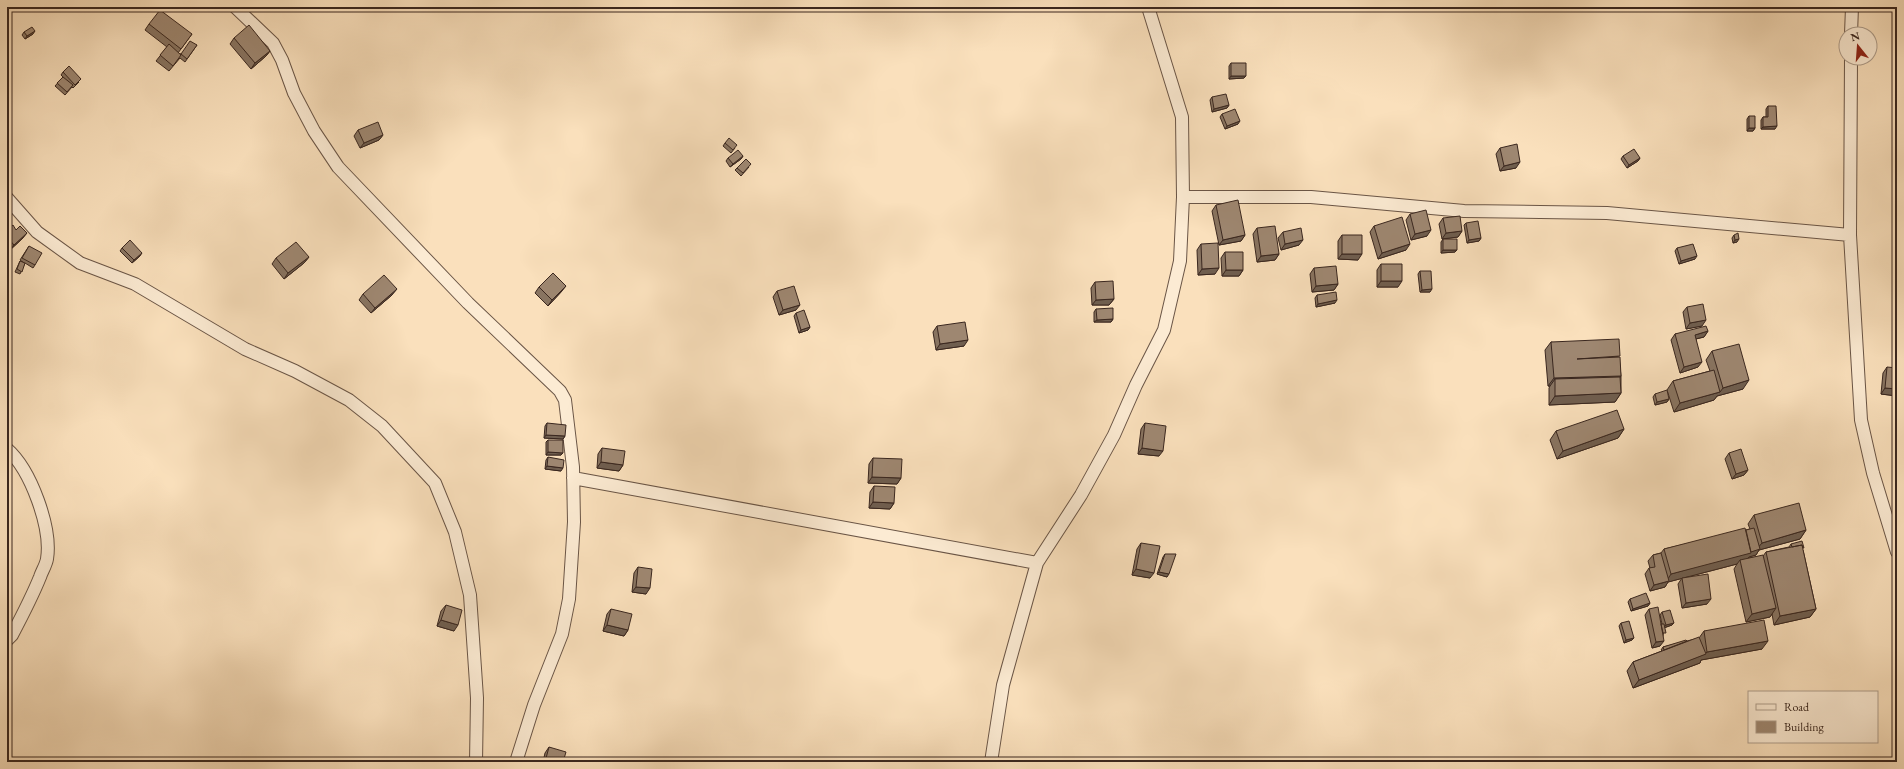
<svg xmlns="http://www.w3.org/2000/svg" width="1904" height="769" font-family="'EB Garamond',serif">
  <rect width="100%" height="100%" fill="#fae0bc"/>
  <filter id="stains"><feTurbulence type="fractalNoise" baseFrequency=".005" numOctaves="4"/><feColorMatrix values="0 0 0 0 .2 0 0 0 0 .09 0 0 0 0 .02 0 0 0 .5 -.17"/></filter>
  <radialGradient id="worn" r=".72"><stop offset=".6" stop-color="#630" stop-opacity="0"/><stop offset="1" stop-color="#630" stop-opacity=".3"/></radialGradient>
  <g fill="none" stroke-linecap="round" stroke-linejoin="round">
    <g stroke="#6a5546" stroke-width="14">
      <path id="minor" d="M235 7 273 43 282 60 294 93 314 131 338 167 468 303 560 391 565 400 573 467 574 522 569 599 562 634 534 705 516 762
        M1851 34 1852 7
        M1851 58 1850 235 1861 420 1873 473 1897 552
        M1183 197H1311L1464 211 1607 213 1850 235
        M7 198 37 232 80 263 135 284 245 349 295 371 349 400 382 426 435 483 455 532 470 595 477 698 476 762
        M7 449C31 470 52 528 47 559 46 565 42 571 40 577 32 597 22 616 12 635L7 640
        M573 478 1037 563
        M991 762 1003 685 1037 563 1081 495 1114 435 1136 385 1164 330 1180 261 1183 197 1182 117 1148 7"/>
    </g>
    <use href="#minor" stroke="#fcebd3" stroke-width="12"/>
  </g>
  <path fill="#887461" stroke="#3a271f" d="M149 24 192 34 178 53 181 54 197 45 185 62 180 58 169 71 156 61 167 47 145 30Z
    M24 32 33 34 25 39 22 35Z
    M234 38 270 51 266 56 251 69 230 44Z
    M1231 63 1246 76 1244 78 1229 79V66Z
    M63 72 79 82 73 88 72 87 65 95 55 86 63 77 61 75Z
    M1212 97 1229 105 1227 108 1212 112 1210 100Z
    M1768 106 1775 129H1761V120L1763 117H1766V109Z
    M1222 114 1238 124 1225 129 1220 117Z
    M1749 116 1755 128 1753 131H1747V119Z
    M358 130 383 135 379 140 360 148 354 136Z
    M725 143 735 148 731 153 723 146Z
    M1500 148 1516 168 1500 171 1496 154Z
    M743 156 741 159 730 167 726 161 728 158Z
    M1623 156 1640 158 1638 161 1627 168 1621 159Z
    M749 167 741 176 735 170 737 168Z
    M1216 205 1245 235 1241 241 1219 245 1212 211Z
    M1410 214 1427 236 1411 240 1406 220Z
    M1443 218 1462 231 1458 237 1442 239 1439 224Z
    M1466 223 1481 238 1479 241 1467 243 1464 225Z
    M1374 226 1406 250 1378 259 1370 232Z
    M1257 228 1279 254 1275 260 1257 262 1253 234Z
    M7 230 23 238 10 250 7 247Z
    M1283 232 1299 245 1281 250 1278 238Z
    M1342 235 1358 260 1338 259V241Z
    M1734 235 1737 242 1733 243 1732 238Z
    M1443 239 1457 250 1455 252 1441 253V242Z
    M1201 244 1215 274 1198 275 1197 250Z
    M29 246 35 265 33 268 25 263 20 274 15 272 20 261 24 263 20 260Z
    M122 248 140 256 132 263 120 251Z
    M1677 248 1695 259 1679 264 1675 251Z
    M1225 252 1243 270 1239 276H1222L1221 258Z
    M309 257 304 263 284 279 272 264 276 258Z
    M1381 264 1398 287H1377V270Z
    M1314 268 1338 284 1334 290 1312 292 1310 274Z
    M1420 271 1430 292H1420L1418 274Z
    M1095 282 1114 299 1109 305H1092L1091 288Z
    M539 287 562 291 548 306 535 293Z
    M777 291 796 310 779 315 773 297Z
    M363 294 392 295 371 313 359 300Z
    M1317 295 1335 303 1316 307 1315 298Z
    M1687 307 1702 326 1686 329 1683 312Z
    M1096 309 1113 319 1111 322H1094V312Z
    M796 313 810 327 808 330 799 333 794 316Z
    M937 326 964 346 936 350 933 332Z
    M1708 331 1704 337 1696 339 1698 367 1680 373 1671 340 1675 334Z
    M1551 342 1619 357 1621 376V393L1615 402 1549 405V388L1550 386H1548L1545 350Z
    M1712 351 1743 389 1717 396 1714 400 1674 412 1667 390 1673 381 1710 371 1706 360Z
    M1887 367 1897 396 1881 394 1883 373Z
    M1655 394 1669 399 1667 402 1655 405 1653 397Z
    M547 423 565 436 563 439 544 438 545 426Z
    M1145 423 1159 456 1138 454 1141 429Z
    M1624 429 1618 438 1557 459 1550 440 1556 431Z
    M548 440 561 455H546V442Z
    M602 448 623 465 619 471 597 468 598 454Z
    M1729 453 1748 470 1744 475 1732 479 1725 459Z
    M548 457 561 471 545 469 546 460Z
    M873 458 901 478 897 484 868 483 869 464Z
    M874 486 894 503 890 509 869 508 870 492Z
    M1754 515 1806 530 1800 539 1759 550 1756 555 1749 557 1748 558 1763 556 1766 552 1789 547 1791 544 1803 550 1816 609 1810 617 1774 625 1772 614 1770 617 1746 622 1734 569 1737 564 1668 582 1665 587 1650 591 1645 574 1649 568H1650L1648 561 1653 555 1661 553 1664 549 1750 529 1748 524Z
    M1141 543 1150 578 1132 575 1137 549Z
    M1165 554 1167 577 1157 574 1163 557Z
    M638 567 646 594 632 592 634 573Z
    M1682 578 1707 604 1682 608 1678 584Z
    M1630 599 1650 603 1648 606 1631 611 1628 602Z
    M446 605 454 631 437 626 441 611Z
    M611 609 628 630 624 636 603 631 607 614Z
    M1649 609 1661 624H1662L1660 615 1662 612 1674 623 1672 625 1664 628 1663 636 1660 646 1652 648 1645 615Z
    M1621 623 1632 640 1624 643 1619 626Z
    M1704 631 1762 649 1701 660 1700 663 1633 688 1627 671 1633 662 1662 651 1661 650 1663 647 1699 638Z
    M549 747 563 762H543L545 753Z"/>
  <path fill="#6f5e4f" stroke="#3a271f" d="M35 31 33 34 25 39 27 36Z
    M270 51 266 56 251 69 255 63Z
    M1231 76H1246L1244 78 1229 79Z
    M1229 105 1227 108 1212 112 1214 109Z
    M1240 121 1238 124 1225 129 1227 126Z
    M1777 126 1775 129H1761L1763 127Z
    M1749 128H1755L1753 131H1747Z
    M383 135 379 140 360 148 364 143Z
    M743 156 741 159 730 167 733 164Z
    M1640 158 1638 161 1627 168 1629 165Z
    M1520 162 1516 168 1500 171 1504 166Z
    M1431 230 1427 236 1411 240 1415 234Z
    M1462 231 1458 237 1442 239 1446 233Z
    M27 233 23 238 10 250 14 245Z
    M1245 235 1241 241 1219 245 1223 240Z
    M1481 238 1479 241 1467 243 1469 240Z
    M1739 239 1737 242 1733 243 1735 240Z
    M1303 240 1299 245 1281 250 1285 244Z
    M1410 244 1406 250 1378 259 1382 253Z
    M1443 250H1457L1455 252 1441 253Z
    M142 253 140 256 132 263 134 260Z
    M1279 254 1275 260 1257 262 1261 256Z
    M1342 254H1362L1358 260 1338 259Z
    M1697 256 1695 259 1679 264 1681 261Z
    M309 257 304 263 284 279 288 273Z
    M1219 268 1215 274 1198 275 1202 269Z
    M1226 270H1243L1239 276H1222Z
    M1381 281H1402L1398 287H1377Z
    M1338 284 1334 290 1312 292 1316 286Z
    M566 286 562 291 548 306 552 300Z
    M397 289 392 295 371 313 375 308Z
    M1432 289 1430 292H1420L1422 290Z
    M1114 299 1109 305H1092L1096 300Z
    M1337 300 1335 303 1316 307 1318 304Z
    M800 305 796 310 779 315 783 310Z
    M1113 319 1111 322H1094L1097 320Z
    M1706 320 1702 326 1686 329 1690 323Z
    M810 327 808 330 799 333 801 330Z
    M1708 331 1704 337 1691 340 1695 335Z
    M968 340 964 346 936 350 940 344Z
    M1702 362 1698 367 1680 373 1684 367Z
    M1621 376 1615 384 1555 379 1550 386H1548L1554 378Z
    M1749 380 1743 389 1717 396 1714 400 1674 412 1680 403 1720 392 1723 388Z
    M1885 388 1897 389V396L1881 394Z
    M1621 393 1615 402 1549 405 1555 396Z
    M1669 399 1667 402 1655 405 1657 402Z
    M1624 429 1618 438 1557 459 1563 451Z
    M546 435 565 436 563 439 544 438Z
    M1142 448 1163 451 1159 456 1138 454Z
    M548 452 563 453 561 455H546Z
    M601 462 623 465 619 471 597 468Z
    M547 466 563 468 561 471 545 469Z
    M1748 470 1744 475 1732 479 1736 474Z
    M872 477 901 478 897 484 868 483Z
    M873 502 894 503 890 509 869 508Z
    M1806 530 1800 539 1759 550 1756 555 1749 557 1745 562 1740 560 1737 564 1668 582 1665 587 1650 591 1654 585 1666 582 1671 574 1756 550 1762 543Z
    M1136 569 1154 573 1150 578 1132 575Z
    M1159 572 1169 574 1167 577 1157 574Z
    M636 587 650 588 646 594 632 592Z
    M1711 599 1707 604 1682 608 1686 603Z
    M1650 603 1648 606 1631 611 1633 609Z
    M1776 608 1770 617 1746 622 1752 614Z
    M1816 609 1810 617 1774 625 1780 616Z
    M441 620 458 625 454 631 437 626Z
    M1674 623 1672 625 1663 628 1666 625Z
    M607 625 628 630 624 636 603 631Z
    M1634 638 1632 640 1624 643 1626 640Z
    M1664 641 1660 646 1652 648 1656 642Z
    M1768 641 1762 649 1701 660 1700 663 1633 688 1639 680 1705 654 1707 652Z"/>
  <path fill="#9e8771" stroke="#3a271f" d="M160 10 192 34 181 49 149 24Z
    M249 25 270 51 255 63 234 38Z
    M32 27 35 31 27 36 24 32Z
    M190 41 197 45 187 59 181 54Z
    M169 44 181 55 173 66 160 55Z
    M1231 63H1246V76H1231Z
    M69 66 81 79 75 85 63 72Z
    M63 77 73 85 67 92 57 83Z
    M1226 94 1229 105 1214 109 1212 97Z
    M1768 106H1776L1777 126 1763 127V117H1768Z
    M1235 109 1240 121 1227 126 1222 114Z
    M1749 116H1755V128H1749Z
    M378 122 383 135 364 143 358 130Z
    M729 138 737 145 733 150 725 143Z
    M1517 144 1520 162 1504 166 1500 148Z
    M1634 149 1640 158 1629 165 1623 156Z
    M738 150 743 156 733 164 728 158Z
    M746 159 751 164 743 173 737 168Z
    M1238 200 1245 235 1223 240 1216 205Z
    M1426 210 1431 230 1415 234 1410 214Z
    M1460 216 1462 231 1446 233 1443 218Z
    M1402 217 1410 244 1382 253 1374 226Z
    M1478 221 1481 238 1469 240 1466 223Z
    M13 225 16 230 20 226 27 233 14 245 7 237V230Z
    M1275 226 1279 254 1261 256 1257 228Z
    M1301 228 1303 240 1285 244 1283 232Z
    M1738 233 1739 239 1735 240 1734 235Z
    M1342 235H1362V254H1342Z
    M1443 239H1457V250H1443Z
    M130 240 142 253 134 260 122 248Z
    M296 242 309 257 288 273 276 258Z
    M1218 243 1219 268 1202 269 1201 244Z
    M1693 244 1697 256 1681 261 1677 248Z
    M29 246 42 253 35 265 22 258Z
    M1225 252H1243V270H1226Z
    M20 261 25 263 22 272 17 269Z
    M1381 264H1402V281H1381Z
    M1336 266 1338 284 1316 286 1314 268Z
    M1420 271H1431L1432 289 1422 290Z
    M553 273 566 286 552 300 539 287Z
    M384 275 397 289 375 308 363 294Z
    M1113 281 1114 299 1096 300 1095 282Z
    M794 286 800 305 783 310 777 291Z
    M1336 292 1337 300 1318 304 1317 295Z
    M1703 304 1706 320 1690 323 1687 307Z
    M1113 308V319L1097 320 1096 309Z
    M804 310 810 327 801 330 796 313Z
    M965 322 968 340 940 344 937 326Z
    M1706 326 1708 331 1695 335 1702 362 1684 367 1675 334Z
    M1619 339 1620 356 1577 359 1620 357 1621 376 1554 378 1551 342Z
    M1739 344 1749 380 1723 388 1712 351Z
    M1887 367 1897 368V389L1885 388Z
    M1714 370 1720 392 1680 403 1673 381Z
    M1620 377 1621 393 1555 396V379Z
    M1667 390 1669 399 1657 402 1655 394Z
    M1617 410 1624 429 1563 451 1556 431Z
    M547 423 566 425 565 436 546 435Z
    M1145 423 1166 426 1163 451 1142 448Z
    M548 440H563V453L548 452Z
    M602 448 625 451 623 465 601 462Z
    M1741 449 1748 470 1736 474 1729 453Z
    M548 457 564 460 563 468 547 466Z
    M873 458 902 459 901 478 872 477Z
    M874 486 895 487 894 503 873 502Z
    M1799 503 1806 530 1762 543 1754 515Z
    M1745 528 1751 553 1671 574 1664 549Z
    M1754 528 1760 549 1751 552 1746 530Z
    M1802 541 1804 548H1803L1802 545 1792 547 1791 544Z
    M1141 543 1160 546 1154 573 1136 569Z
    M1802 545 1816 609 1780 616 1766 552Z
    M1661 553 1669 581 1654 585 1649 568 1655 567 1653 555Z
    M1165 554H1176L1169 574 1159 572Z
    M1763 555 1776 608 1752 614 1740 560Z
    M638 567 652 569 650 588 636 587Z
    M1708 574 1711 599 1686 603 1682 578Z
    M1646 593 1650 603 1633 609 1630 599Z
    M446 605 462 610 458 625 441 620Z
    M1658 607 1664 641 1656 642 1649 609Z
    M611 609 632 614 628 630 607 625Z
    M1670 610 1674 623 1666 625 1662 612Z
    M1764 620 1768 641 1707 652 1704 631Z
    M1629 621 1634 638 1626 640 1621 623Z
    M1661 624H1664L1666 633H1663Z
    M1699 637 1706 654 1639 680 1633 662Z
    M1686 640 1687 641 1664 650 1663 647Z
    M549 747 566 752 563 762H545Z
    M674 760H685V762H674Z"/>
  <rect width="1904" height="769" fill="none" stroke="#fae0bc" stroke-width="24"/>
  <rect x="8" y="8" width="1888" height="753" fill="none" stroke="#3a271f" stroke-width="2"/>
  <rect x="12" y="12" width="1880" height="745" fill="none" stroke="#3a271f"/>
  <rect x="1748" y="691" width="130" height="52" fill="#fcebd3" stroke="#ae9d8b"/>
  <rect x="1756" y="704" width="20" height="6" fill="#fcebd3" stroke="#ae9d8b"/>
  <text x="1784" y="711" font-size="12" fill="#3a271f">Road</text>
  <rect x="1756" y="721" width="20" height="12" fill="#9e8771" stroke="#ae9d8b"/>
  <text x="1784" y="731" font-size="12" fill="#3a271f">Building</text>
  <g transform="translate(1858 46) rotate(343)"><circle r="19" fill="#fcebd3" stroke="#ae9d8b"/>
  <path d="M0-3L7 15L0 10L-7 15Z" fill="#8f2418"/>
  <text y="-6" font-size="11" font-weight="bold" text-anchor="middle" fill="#3a271f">N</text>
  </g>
  <rect width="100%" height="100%" filter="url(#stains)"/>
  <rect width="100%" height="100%" fill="url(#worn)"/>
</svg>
